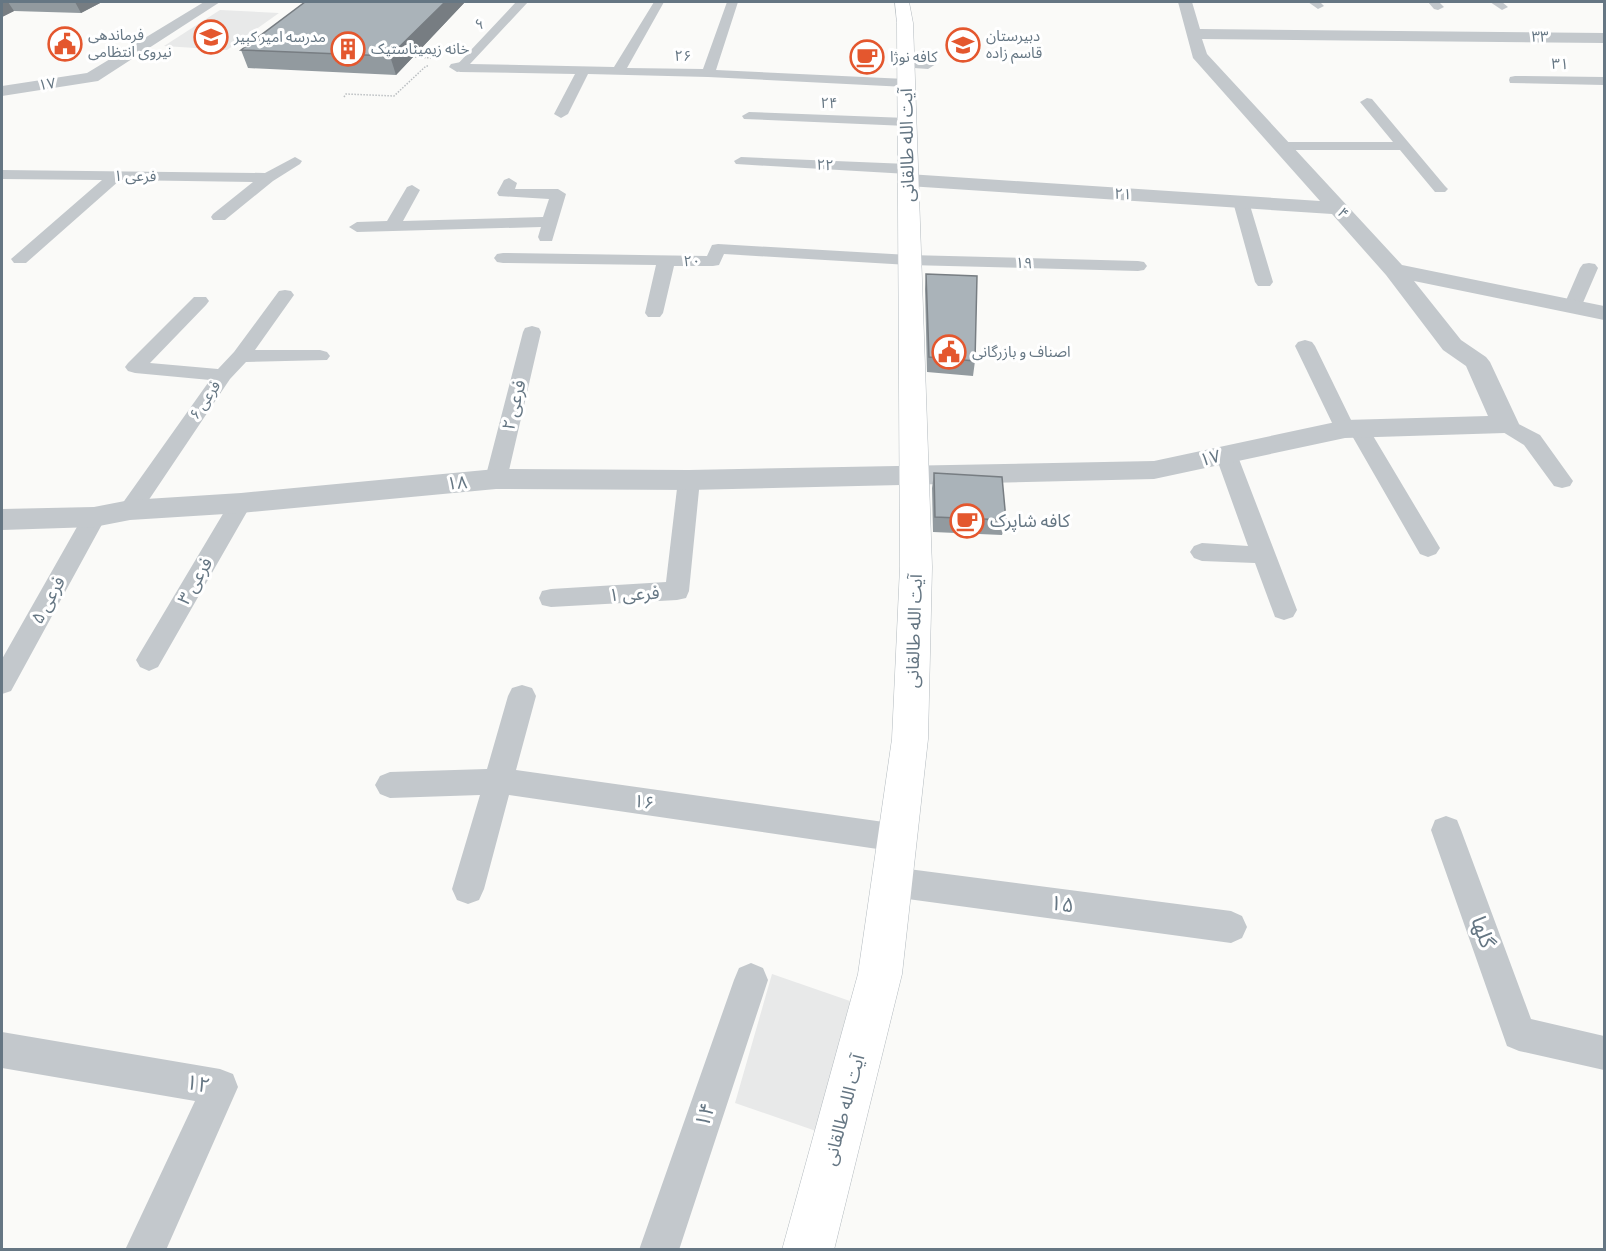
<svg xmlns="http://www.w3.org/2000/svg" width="1606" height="1251" font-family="'Source Sans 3','Noto Sans Arabic',sans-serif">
  <rect width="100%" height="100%" fill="#fafaf8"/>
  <path fill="#e8e9e9" d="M220 10 279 13 227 50 164 46Z
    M772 974 850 1001 816 1131 735 1103Z"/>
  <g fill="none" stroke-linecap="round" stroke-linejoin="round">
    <g stroke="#b3babf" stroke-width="1">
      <path id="secondary" d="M895 2H909L913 23 932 567 928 739 902 974 834 1250H782L858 974 892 739 900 567 897 23Z"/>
    </g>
    <path stroke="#bbbfc2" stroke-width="1.5" stroke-dasharray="1.5 1.5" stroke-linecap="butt" d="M415 57 431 58
      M344 97 346 94 394 96 426 66H429"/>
    <path fill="#c3c8cc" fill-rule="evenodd" d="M516 2H528L470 64 614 67 654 2H664L627 68 703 69 727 2H738L716 70 906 79 913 83 906 87 708 77 588 74 568 114 561 118 554 114 575 74 460 72 454 68Z
      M1308 2H1320L1324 6 1318 9Z
      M1428 2H1439L1444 7 1438 10 1434 9Z
      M1490 2H1502L1508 7 1502 10Z
      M1515 76 1604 77V85L1510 83 1509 80 1510 77Z
      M1367 98 1372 99 1445 186 1448 189 1445 192H1435L1400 150H1282L1275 146 1282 142H1393L1360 102Z
      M749 112 907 118 914 122 907 126 744 119 742 116Z
      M295 157 302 161 300 164 273 181 225 220H213L211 217 213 214 253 182 120 180 26 263H14L11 259 102 180 2 179V170L265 173Z
      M741 157 908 164 916 169 908 174 736 164 734 161Z
      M509 178 517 183 515 189H558L566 194 552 241H540L538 237 541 227 357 232 349 227 357 222 387 221 407 187 412 185 420 190 403 221 543 217 549 199 499 196 497 193 504 180Z
      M1241 197 1249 202 1273 282 1270 286H1258L1255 282 1233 202Z
      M718 244 909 255 1138 261 1144 262 1147 266 1144 270 1138 271 909 265 724 254 719 265 713 266H674L663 313 660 317H648L645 313 656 265 503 263 497 262 494 258 497 254 503 253 707 256 712 245Z
      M1589 263 1595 264 1598 268 1582 305 1579 309H1567L1564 305 1580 268 1583 264Z
      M285 290 291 291 294 295 255 350H320L327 352 330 356 327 360 246 362 230 379 138 516 130 518 122 516 119 510 122 504 210 380 135 373 128 371 125 367 128 363 194 297H206L209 301 206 305 150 363 218 369 234 352 279 291Z
      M532 326 539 328 541 332 507 479 504 484 496 486 488 484 485 479 523 332 525 328Z
      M1305 340 1312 342 1315 346 1353 424H1366L1369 429 1440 548 1436 554 1428 557 1420 554 1351 434 1345 436 1338 434 1335 429 1295 346 1298 342Z
      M1505 417 1540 435 1573 481 1570 486 1562 488 1554 486 1524 445 1498 429 1495 424 1498 419Z
      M1226 447 1234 449 1237 454 1297 610 1293 617 1284 620 1275 617 1255 563 1202 561 1194 558 1190 552 1194 546 1202 543 1248 546 1215 454 1218 449Z
      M689 473 697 475 700 480 689 591 686 598 677 600 551 607 542 605 539 598 542 591 551 589 666 582 678 480 681 475Z
      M241 495 249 497 252 503 158 667 149 671 140 667 136 660 140 653 233 497Z
      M94 509 102 511 106 517 11 691 2 694V659L86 511Z
      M522 685 532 688 536 696 516 770 898 824 909 828 913 838 909 848 898 852 509 795 484 889 479 900 468 904 457 900 452 889 480 795 390 798 380 794 375 785 380 776 390 772 487 769 508 696 512 688Z
      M1446 816 1457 820 1461 830 1531 1019 1604 1036V1070L1519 1051 1507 1046 1431 830 1435 820Z
      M893 867 1231 911 1242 916 1247 927 1242 938 1231 943 893 897 882 893 877 882 882 871Z
      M751 963 763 968 768 980 679 1250H639L734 980 739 968Z
      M2 1032 220 1069 233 1074 238 1087 166 1250H125L195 1101 2 1068Z"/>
    <path fill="#c3c8cc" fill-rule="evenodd" d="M204 2H220L98 81 2 96V86L87 73Z
      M1178 2H1192L1200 29 1604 33V43L1202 39 1207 54 1402 265 1604 306V320L1414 281 1461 340 1486 357 1490 362 1519 424 1515 430 1505 433 1345 438 1154 479 689 490 496 489 241 513 130 520 94 527 2 530V509L94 507 130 500 241 493 496 469 689 470 1154 461 1345 420 1488 416 1466 366 1443 350 1386 275 1332 214 908 186 901 184 898 180 901 176 908 174 1320 201 1193 58Z
      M906 59H928L936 64 928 69 900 67 898 64 900 61Z
      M461 62 469 67 467 70 457 72 449 67 451 64Z"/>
    <use href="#secondary" fill="#fff" fill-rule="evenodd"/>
  </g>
  <path fill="#929a9f" d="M2 2H102L81 13 14 11 2 17Z
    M465 2 396 75 248 68 241 50Z
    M926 274 975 361 973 376 927 372 925 289Z
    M934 473 1006 520 1002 535 933 532 932 488Z"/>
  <path fill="#777d82" d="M2 2H8L14 11 2 17Z
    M75 2H102L81 13Z
    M445 2H465L396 75 390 56Z"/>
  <path fill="#aab3b9" stroke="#777d82" stroke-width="1.5" d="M305 2H445L390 56 241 50Z
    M926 274 977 276 975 361 929 357Z
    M934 473 1002 477 1006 520 935 517Z"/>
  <defs>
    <g id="school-ring" transform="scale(1.725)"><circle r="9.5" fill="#fff" stroke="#e4572e" stroke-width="1.5"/><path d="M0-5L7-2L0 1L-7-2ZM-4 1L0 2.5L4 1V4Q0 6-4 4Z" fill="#e4572e"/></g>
    <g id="civic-ring" transform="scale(1.725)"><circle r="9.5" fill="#fff" stroke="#e4572e" stroke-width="1.5"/><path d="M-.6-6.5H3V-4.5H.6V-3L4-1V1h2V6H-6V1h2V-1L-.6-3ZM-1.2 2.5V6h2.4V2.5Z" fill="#e4572e"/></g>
    <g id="building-ring" transform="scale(1.725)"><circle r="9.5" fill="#fff" stroke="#e4572e" stroke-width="1.5"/><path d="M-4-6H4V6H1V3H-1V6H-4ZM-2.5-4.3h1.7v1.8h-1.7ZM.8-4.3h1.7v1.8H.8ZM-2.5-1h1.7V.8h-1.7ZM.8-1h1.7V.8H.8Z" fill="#e4572e"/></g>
    <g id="cafe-ring" transform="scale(1.725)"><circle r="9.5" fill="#fff" stroke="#e4572e" stroke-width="1.5"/><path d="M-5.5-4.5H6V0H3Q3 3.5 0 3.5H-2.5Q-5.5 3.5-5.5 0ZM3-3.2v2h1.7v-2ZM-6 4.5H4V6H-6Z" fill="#e4572e"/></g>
  </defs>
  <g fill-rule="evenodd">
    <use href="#school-ring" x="211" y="37"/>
    <use href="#civic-ring" x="65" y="44"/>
    <use href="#school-ring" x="963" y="45"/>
    <use href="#building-ring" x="348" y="49"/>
    <use href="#cafe-ring" x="867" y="57"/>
    <use href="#civic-ring" x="949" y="352"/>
    <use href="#cafe-ring" x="967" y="521"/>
  </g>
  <g text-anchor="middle" stroke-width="6" stroke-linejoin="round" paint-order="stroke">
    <g font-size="15" fill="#657683" stroke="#fff">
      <text transform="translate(480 24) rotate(-47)" y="5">۶</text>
      <text x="1540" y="42">۳۳</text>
      <text transform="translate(683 56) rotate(1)" y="5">۲۶</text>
      <text transform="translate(1560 64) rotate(1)" y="5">۳۱</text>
      <text transform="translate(47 84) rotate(-9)" y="5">۱۷</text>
      <text transform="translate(829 103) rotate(2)" y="5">۲۴</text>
      <text transform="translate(825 165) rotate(3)" y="5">۲۲</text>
      <text transform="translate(135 176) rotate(1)" y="5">فرعی ۱</text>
      <text transform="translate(1123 194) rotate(4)" y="5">۲۱</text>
      <text transform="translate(1343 213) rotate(48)" y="5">۴</text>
      <text transform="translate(692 261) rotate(-1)" y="5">۲۰</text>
      <text transform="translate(1024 263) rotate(2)" y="5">۱۹</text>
      <text transform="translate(205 400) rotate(-56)" y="5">فرعی ۶</text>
    </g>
    <g font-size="15" fill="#657683" stroke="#fff" text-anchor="start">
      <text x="88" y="40">فرماندهی<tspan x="88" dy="17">نیروی انتظامی</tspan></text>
      <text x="986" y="41">دبیرستان<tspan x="986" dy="17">قاسم زاده</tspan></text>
      <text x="234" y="42">مدرسه امیر کبیر</text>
      <text x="371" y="54">خانه زیمیناستیک</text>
      <text x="890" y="62">کافه نوژا</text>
      <text x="972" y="357">اصناف و بازرگانی</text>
    </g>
    <g font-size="18" fill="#657683" stroke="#fff">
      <text transform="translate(907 145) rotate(-91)" y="6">آیت الله طالقانی</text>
      <text transform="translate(514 405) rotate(-76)" y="6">فرعی ۲</text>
      <text transform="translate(1210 458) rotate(-13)" y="6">۱۷</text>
      <text transform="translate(457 483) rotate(-5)" y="6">۱۸</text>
      <text transform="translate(195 581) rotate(-60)" y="6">فرعی ۳</text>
      <text transform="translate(634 594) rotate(-3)" y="6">فرعی ۱</text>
      <text transform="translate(48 600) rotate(-61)" y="6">فرعی ۵</text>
      <text transform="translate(914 631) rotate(-88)" y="6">آیت الله طالقانی</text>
      <text transform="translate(644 802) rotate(8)" y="6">۱۶</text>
      <text transform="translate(844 1110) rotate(-75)" y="6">آیت الله طالقانی</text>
    </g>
    <g font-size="18" fill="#657683" stroke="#fff" text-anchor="start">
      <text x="990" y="527">کافه شاپرک</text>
    </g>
    <g font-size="21" fill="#657683" stroke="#fff">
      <text transform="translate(1062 904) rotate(8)" y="7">۱۵</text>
      <text transform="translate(1483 932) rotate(70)" y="7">گلها</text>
      <text transform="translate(198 1084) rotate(11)" y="7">۱۲</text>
      <text transform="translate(705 1115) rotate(-71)" y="7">۱۴</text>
    </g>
  </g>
  <rect width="1606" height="1251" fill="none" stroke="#657683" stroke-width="6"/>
</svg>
